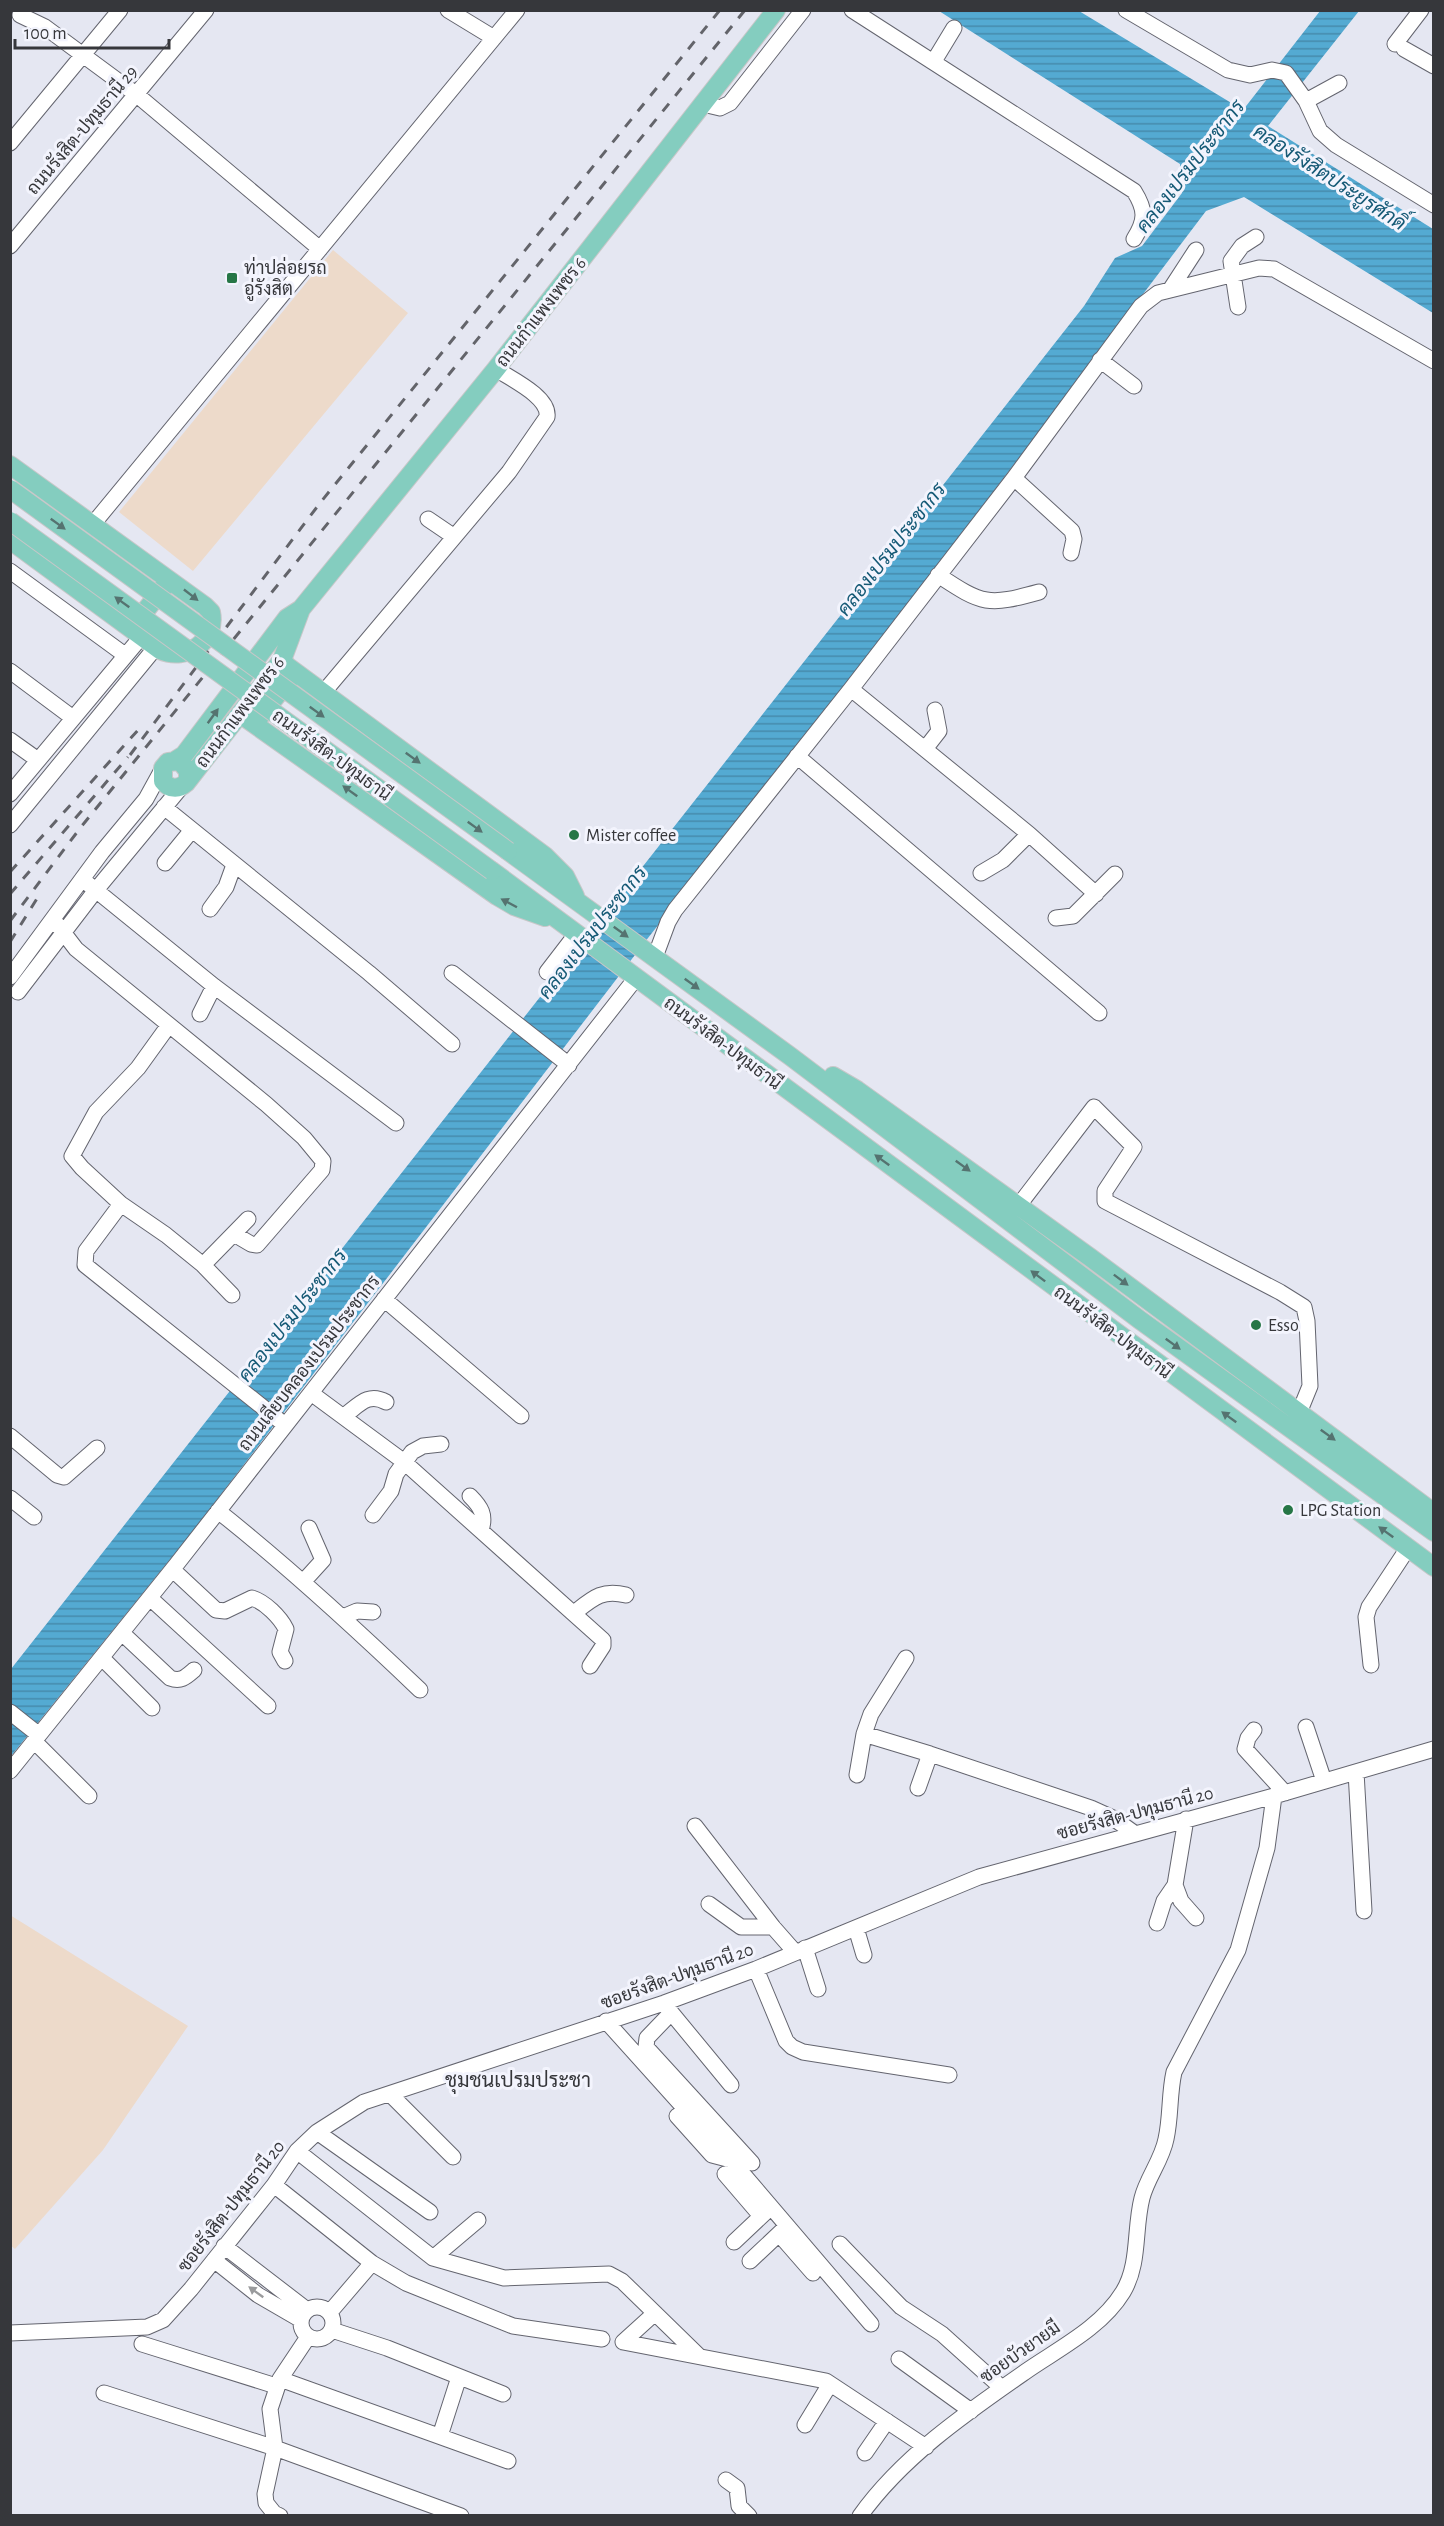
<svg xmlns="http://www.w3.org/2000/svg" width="1444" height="2526" font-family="'Alegreya Sans',Sarabun,sans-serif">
  <defs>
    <pattern id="water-rules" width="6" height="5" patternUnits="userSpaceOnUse" patternTransform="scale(1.5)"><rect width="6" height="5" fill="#54aad2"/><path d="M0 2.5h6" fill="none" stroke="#468bac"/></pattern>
  </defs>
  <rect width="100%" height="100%" fill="#e5e7f2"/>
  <path fill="#eddaca" d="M333 250 408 313 193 571 119 512Z
    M10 1915 188 2026 103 2150 15 2249 10 2245Z"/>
  <path fill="url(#water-rules)" d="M939 11H1079L1243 110 1320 11H1359L1268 126 1433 229V313L1244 197 1206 211 871 653 648 938 189 1536 11 1756V1669L1084 306 1115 258 1142 246 1182 193 1180 164Z"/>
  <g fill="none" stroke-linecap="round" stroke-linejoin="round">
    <g stroke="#64656f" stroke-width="17">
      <path id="minor" d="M448 10 494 38
        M852 10 1134 191C1146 210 1146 220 1134 239
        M1126 10 1228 70 1250 75 1272 70 1286 73 1306 101 1320 131 1336 145 1434 205
        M20 15 45 27 137 95 320 249
        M1395 44 1421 10
        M1404 49 1434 66
        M934 61 954 28
        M1306 101 1339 83
        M703 104 720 108 730 103 803 10
        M10 143 120 10
        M10 246 206 10
        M1170 290 1196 250
        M1238 307 1231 261 1242 246 1256 237
        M1100 360 1134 386
        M1014 478 1072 531 1074 539 1071 553
        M428 519 453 536
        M93 524 517 10
        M10 571 125 655
        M938 575C983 605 988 606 1039 592
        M10 671 73 718
        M851 689 1029 834 1096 894
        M323 693 509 472 547 417C550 397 511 379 496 369
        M10 740 38 760
        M925 749 939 731 935 710
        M797 756 1099 1013
        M10 794 142 636
        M164 807 369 973 452 1044
        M10 825 156 647
        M165 863 192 830
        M981 873 1003 860 1029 834
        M82 879 214 986 396 1123
        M210 909 226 887 234 865
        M1056 918 1073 916 1115 874
        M53 919 76 949 266 1104 304 1138 323 1161 322 1170 257 1245 251 1244 234 1234
        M655 957 668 922 675 910 851 689 1014 478 1141 306 1158 293 1259 268 1274 269 1434 361
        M547 972 577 933
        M452 973 569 1065
        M10 977 102 852 146 799 163 768
        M18 992 96 890 182 786
        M200 1014 214 986
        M169 1025 138 1068 96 1112 72 1156 82 1168 121 1204 166 1235 203 1265 232 1295
        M121 1204 86 1251 85 1265 285 1425
        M1019 1205 1094 1107 1134 1147 1105 1191V1201L1280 1292 1304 1307 1307 1321 1310 1386 1299 1413
        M203 1265 248 1219
        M384 1299 521 1416
        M311 1393 403 1461 603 1640V1646L590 1666
        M344 1416C359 1405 368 1392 386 1402
        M10 1436 57 1475 64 1477 97 1448
        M470 1496C481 1507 486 1515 481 1530
        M10 1498 34 1517
        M218 1511C289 1567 355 1628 420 1690
        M373 1515 391 1491 396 1474 412 1452 423 1446 441 1444
        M173 1570 216 1610 225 1611 252 1598C265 1602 280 1617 286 1629L280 1652 285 1661
        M303 1582 323 1560 309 1528
        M150 1598 268 1706
        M574 1613C593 1598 602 1589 626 1595
        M343 1617 357 1611 373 1612
        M122 1633 170 1678C181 1682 186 1677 194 1670
        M102 1658 152 1708
        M1371 1665 1366 1617 1369 1607 1408 1548
        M10 1712 39 1735
        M1306 1727 1324 1781
        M1254 1730 1248 1738 1245 1749 1285 1793
        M864 1734 871 1714 906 1658
        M34 1741 89 1796
        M10 1771 176 1565 636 978
        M1356 1772 1364 1911
        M857 1775 864 1734 930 1754 1091 1808 1113 1818 1134 1833
        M918 1788 930 1754
        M1186 1819 1175 1885 1181 1901 1196 1918
        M695 1826 773 1927
        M709 1904 741 1927H773L795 1952
        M1157 1923 1164 1901 1175 1885
        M856 1928 864 1955
        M805 1948 818 1989
        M756 1969 786 2041 792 2047 803 2052 949 2075
        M665 2005 731 2085
        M671 2013 647 2038 646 2047 752 2163
        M606 2021 731 2160 871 2324
        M391 2095 453 2157
        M677 2116 712 2155 731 2160
        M317 2132 430 2212
        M297 2151 433 2258 504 2278 609 2274 622 2281 698 2355
        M725 2174 761 2216
        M274 2185 372 2263 406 2283 513 2326 602 2339
        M779 2234 813 2273
        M734 2242 769 2209
        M840 2244 901 2307 942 2334 1002 2388
        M224 2246 307 2310
        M433 2258 478 2220
        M214 2260 258 2295 301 2320
        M750 2261 784 2229
        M301 2323a16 16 0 1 1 32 0a16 16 0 1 1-32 0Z
        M330 2312 372 2263
        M332 2330 387 2348 503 2394
        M10 2333 147 2327 163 2320 191 2289 274 2185 297 2151 317 2132 364 2102 664 2003 756 1969 979 1877 1274 1796 1434 1749
        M623 2342 826 2381 926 2447
        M623 2342 655 2313
        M142 2344 276 2386
        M899 2359 971 2411
        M280 2379 508 2461
        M104 2393 275 2448 461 2516
        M805 2425 830 2384
        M440 2436 459 2377
        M865 2453 887 2421
        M726 2480 737 2488 739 2506 749 2516
        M280 2516 274 2513 266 2503 265 2494 275 2448 270 2409 280 2379 308 2337
        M860 2516C902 2457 966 2413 1025 2372 1058 2349 1101 2328 1123 2292 1140 2264 1134 2229 1142 2198 1147 2178 1162 2160 1166 2139 1171 2117 1169 2094 1174 2072L1238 1950 1267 1848 1274 1796"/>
    </g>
    <g stroke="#c7c7c8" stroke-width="20">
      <path id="major" d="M10 465 205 606 211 612C217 641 187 662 160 650L10 540
        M132 628 167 583
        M282 660 287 666 545 856 565 876 575 896
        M240 714 497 896 514 906 545 917
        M258 719 293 675
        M176 760 184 755 287 618 301 609
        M188 779V771L180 761 168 762 163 768V781C169 789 178 790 186 783L282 660 301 609 496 369 776 10
        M508 851 790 1056 1140 1320 1434 1532
        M492 871 1434 1567
        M833 1076 857 1090 1091 1258 1434 1513"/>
    </g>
    <use href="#minor" stroke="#fff" stroke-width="15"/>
    <use href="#major" stroke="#84cdbf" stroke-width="18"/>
    <path stroke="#63646a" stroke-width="3" stroke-dasharray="10 10" stroke-linecap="butt" d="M130 755 320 503 720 10
      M10 872 139 729
      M10 894 128 757
      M10 921 81 827 745 10
      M10 942 38 897"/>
    <g stroke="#c7c7c8" stroke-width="20" stroke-linecap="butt">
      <path id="major-bridge" d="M10 489 508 851
        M10 521 492 871"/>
    </g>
    <use href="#major-bridge" stroke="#84cdbf" stroke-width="18"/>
  </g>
  <defs><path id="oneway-solid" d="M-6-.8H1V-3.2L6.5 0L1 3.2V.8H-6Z" transform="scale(1.5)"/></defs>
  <g fill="#557370">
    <use href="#oneway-solid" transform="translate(58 524) rotate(36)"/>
    <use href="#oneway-solid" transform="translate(191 595) rotate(38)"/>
    <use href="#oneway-solid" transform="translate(122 602) rotate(-144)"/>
    <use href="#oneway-solid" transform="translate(317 712) rotate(36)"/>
    <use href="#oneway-solid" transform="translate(213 716) rotate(-54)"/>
    <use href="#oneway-solid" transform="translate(413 758) rotate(36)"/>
    <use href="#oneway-solid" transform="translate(350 791) rotate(-144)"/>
    <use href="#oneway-solid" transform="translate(475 827) rotate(36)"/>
    <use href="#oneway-solid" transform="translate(509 903) rotate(-152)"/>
    <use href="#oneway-solid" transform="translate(621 932) rotate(36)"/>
    <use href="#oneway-solid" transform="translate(692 984) rotate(36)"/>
    <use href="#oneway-solid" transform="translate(882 1160) rotate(-144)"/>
    <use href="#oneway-solid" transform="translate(963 1166) rotate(36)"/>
    <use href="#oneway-solid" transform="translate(1038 1276) rotate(-143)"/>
    <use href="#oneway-solid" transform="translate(1121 1280) rotate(37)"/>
    <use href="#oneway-solid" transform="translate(1173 1344) rotate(36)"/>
    <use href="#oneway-solid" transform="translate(1229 1417) rotate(-144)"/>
    <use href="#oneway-solid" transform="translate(1328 1435) rotate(36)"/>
    <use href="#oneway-solid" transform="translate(1386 1532) rotate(-144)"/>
  </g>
  <use fill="#9a9b9d" href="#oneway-solid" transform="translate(256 2292) rotate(-144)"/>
  <g fill="#267646" stroke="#f3f4fd" stroke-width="2">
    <rect x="226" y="272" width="12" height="12" rx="3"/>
    <circle cx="574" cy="835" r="6"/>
    <circle cx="1256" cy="1325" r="6"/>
    <circle cx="1288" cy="1510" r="6"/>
  </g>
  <g text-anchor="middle" stroke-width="6" stroke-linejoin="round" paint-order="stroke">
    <g font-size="18" fill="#36373b" stroke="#f3f4fd">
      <text transform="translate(82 130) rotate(-50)" y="6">ถนนรังสิต-ปทุมธานี 29</text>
      <text transform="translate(541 312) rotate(-52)" y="6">ถนนกำแพงเพชร 6</text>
      <text transform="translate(240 712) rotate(-53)" y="6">ถนนกำแพงเพชร 6</text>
      <text transform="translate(332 755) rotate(36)" y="6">ถนนรังสิต-ปทุมธานี</text>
      <text transform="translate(723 1043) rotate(37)" y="6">ถนนรังสิต-ปทุมธานี</text>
      <text transform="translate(1113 1332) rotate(37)" y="6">ถนนรังสิต-ปทุมธานี</text>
      <text transform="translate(309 1363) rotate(-52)" y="6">ถนนเลียบคลองเปรมประชากร</text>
      <text transform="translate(1135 1813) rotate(-15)" y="6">ซอยรังสิต-ปทุมธานี 20</text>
      <text transform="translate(677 1976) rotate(-20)" y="6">ซอยรังสิต-ปทุมธานี 20</text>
      <text transform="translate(231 2206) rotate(-52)" y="6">ซอยรังสิต-ปทุมธานี 20</text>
      <text transform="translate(1020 2352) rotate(-35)" y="6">ซอยบัวยายมี</text>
    </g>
    <g font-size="18" fill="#36373b" stroke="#f3f4fd" text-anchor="start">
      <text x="244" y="274">ท่าปล่อยรถ<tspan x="244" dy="21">อู่รังสิต</tspan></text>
      <text x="586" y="841">Mister coffee</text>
      <text x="1268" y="1331">Esso</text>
      <text x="1300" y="1516">LPG Station</text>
    </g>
    <g font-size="20" font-style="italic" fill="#165a76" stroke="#f3f4fd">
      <text transform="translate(1190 166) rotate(-52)" y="7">คลองเปรมประชากร</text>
      <text transform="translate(1330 177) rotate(33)" y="7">คลองรังสิตประยูรศักดิ์</text>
      <text transform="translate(891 549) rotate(-52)" y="7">คลองเปรมประชากร</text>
      <text transform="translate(592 932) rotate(-52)" y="7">คลองเปรมประชากร</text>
      <text transform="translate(292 1315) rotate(-52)" y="7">คลองเปรมประชากร</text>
    </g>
    <g font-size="20" fill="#36373b" stroke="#f3f4fd">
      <text x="518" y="2087">ชุมชนเปรมประชา</text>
    </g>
  </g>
  <rect width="1444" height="2526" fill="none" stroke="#36373b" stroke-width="24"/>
  <path d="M15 39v9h154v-9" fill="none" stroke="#36373b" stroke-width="3"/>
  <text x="24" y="39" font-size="18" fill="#36373b" stroke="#f3f4fd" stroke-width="4.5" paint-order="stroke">100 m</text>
</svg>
